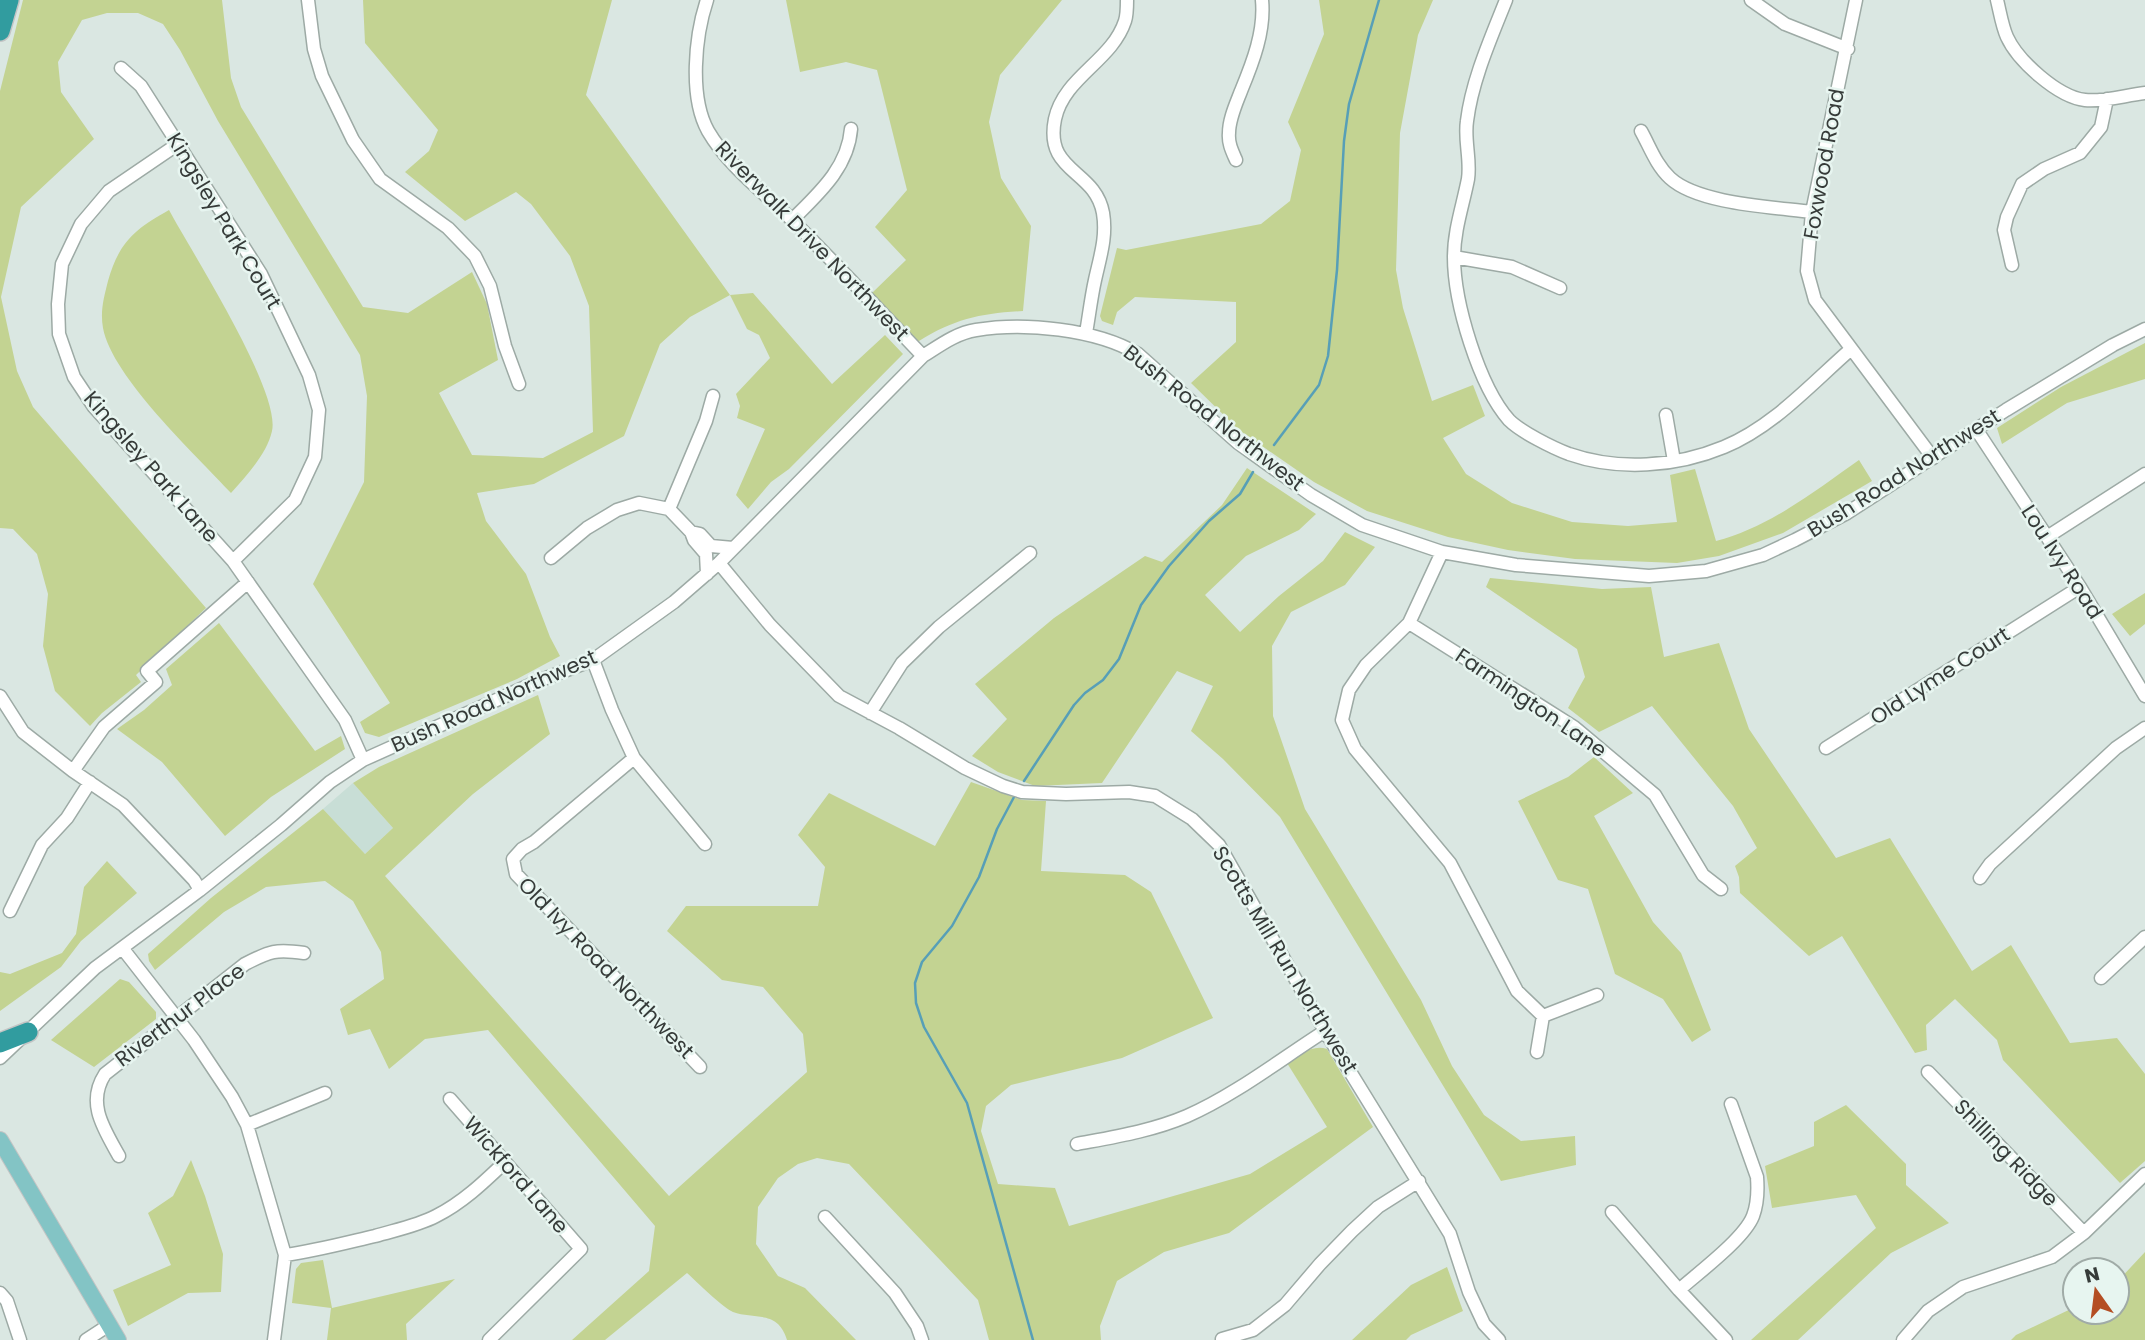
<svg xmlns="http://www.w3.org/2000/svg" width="2145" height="1340" font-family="Poppins,sans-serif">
  <rect width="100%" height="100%" fill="#dae7e2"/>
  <path fill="#c8ded6" d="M353 783 393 828 365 854 323 809Z"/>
  <path fill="#c3d392" d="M23 0H222L231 78 241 107 363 307 408 313 472 272 487 304 498 360 439 393 472 455 543 458 593 432 589 306 570 256 531 204 516 192 465 221 405 172 429 151 438 130 365 43 363 0H612L586 95 730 295 753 293 832 384 885 335 903 354 789 469 771 482 748 509 736 495 765 429 737 418 740 406 736 394 770 358 759 335 747 329 730 295 690 317 660 344 624 436 534 484 477 493 486 521 526 574 550 637 560 656 517 679 379 737 365 733 360 722 390 703 313 584 364 482 367 396 360 355 218 121 180 50 163 24 138 13H107L82 20 58 62 61 92 94 139 21 207 1 297 17 371 33 407 206 608 136 675 141 682 102 713 90 726 55 691 43 646 48 594 37 554 13 529 0 528V91Z
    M786 0H1062L1000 75 989 122 1001 178 1031 226 1023 311C982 313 954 319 919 341L913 339 872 293 906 260 875 227 907 190 877 70 846 62 800 72Z
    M1319 0H1433L1418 35 1400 133 1396 270 1403 308 1432 401 1473 385 1485 416 1443 438 1466 474 1512 503 1572 522 1628 526 1677 522 1670 475 1695 469 1716 541C1768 528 1815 491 1859 460L1872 481 1783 533 1719 556 1677 563 1575 559 1508 550 1448 537 1367 511 1314 482 1239 430 1191 383 1236 342V302L1135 297 1117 312 1113 325 1102 321 1100 316 1117 248 1126 250 1261 224 1290 201 1301 150 1288 122 1324 34Z
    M169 210C191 251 281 391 272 431 267 454 246 476 231 493 196 455 112 377 103 328 100 311 104 297 108 281 119 242 135 229 169 210Z
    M2145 343V379L2067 403 2002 444 1997 428 2061 387Z
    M1247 468 1316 514 1299 530 1246 556 1205 595 1240 632 1279 596 1323 561 1345 532 1375 547 1345 585 1291 612 1272 646 1273 716 1305 809 1421 1000 1452 1066 1484 1115 1521 1141 1575 1136 1576 1165 1501 1181 1280 817 1223 759 1191 731 1213 686 1177 671 1102 783 1035 786 998 772 972 756 1007 719 975 684 1054 618 1145 556 1162 562 1222 505Z
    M1490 578 1602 589 1651 587 1664 657 1719 643 1749 729 1836 858 1890 838 1972 971 2011 945 2070 1043 2117 1038 2145 1074V1161L2120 1183 2003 1060 1997 1040 1955 999 1926 1025 1927 1050 1915 1053 1842 936 1809 956 1740 893 1739 877 1735 866 1757 848 1733 806 1652 706 1599 732 1568 708 1585 677 1577 649 1486 587Z
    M2145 593V624L2130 636 2112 614Z
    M219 623 315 751 341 736 345 749 271 797 225 836 162 762 117 729 144 710 172 685 166 669Z
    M538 695 550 734 473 794 385 876 669 1196 807 1072 803 1034 763 987 722 980 667 931 686 906H818L825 867 798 835 829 793 935 846 971 782 1022 800 1046 801 1041 871 1125 875 1151 892 1213 1018 1122 1058 1011 1085 986 1106 981 1131 998 1184 1055 1188 1069 1226 1250 1174 1327 1127 1287 1063C1300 1055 1312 1044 1327 1049L1373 1127 1229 1233 1164 1252 1117 1281 1100 1326 1101 1340H989L978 1300 849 1164 817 1158 798 1164 778 1178 758 1207 756 1244 778 1276 805 1288 856 1340H787C778 1309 754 1320 733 1312 722 1307 697 1282 687 1273L605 1340H572L649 1271 655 1226 488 1030 425 1039 389 1069 370 1029 348 1035 340 1009 384 979 381 952 353 901 325 881 266 887 224 912 155 970 149 961 148 954 211 898 323 809 365 854 393 828 353 783 379 767Z
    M1594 757 1633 793 1594 816 1653 922 1681 953 1711 1030 1692 1042 1663 999 1615 974 1588 889 1558 880 1518 801 1568 777Z
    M107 861 137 893 81 941 61 967 0 1011V972L10 974 62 953 76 934 84 887Z
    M120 979 129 982 156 1012V1019L94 1067 51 1040Z
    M1846 1105 1906 1164V1185L1949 1223 1891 1253 1798 1340H1751L1876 1228 1856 1195 1772 1208 1765 1166 1814 1146V1122Z
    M191 1160 205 1196 223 1254 221 1292 188 1293 128 1326 113 1290 171 1265 148 1213 173 1196Z
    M2145 1252V1340H2011L2016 1335 2075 1307V1312H2117V1282Z
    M323 1260 332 1308 455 1279 406 1324 407 1340H327L331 1308 292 1303 296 1269 301 1263Z
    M1447 1267 1463 1311 1411 1335 1406 1340H1352L1411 1285Z"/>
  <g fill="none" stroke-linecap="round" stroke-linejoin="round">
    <path stroke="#579fb7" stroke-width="2.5" d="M1274 445 1319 385 1328 356 1337 270 1344 141 1349 104 1379 0
      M1024 781 1074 705 1085 693 1103 680 1119 659 1141 605 1169 566 1209 521 1240 494 1253 472
      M1014 797 997 829 979 877 952 926 922 962 915 983 916 1003 924 1027 967 1103 1033 1340"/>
    <g stroke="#9daaa5" stroke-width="15">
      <path id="minor" d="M308 0 314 49 322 76 353 140 380 179 448 228 475 256 490 286 505 346 519 384
        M707 0C695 36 689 97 708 131 729 167 764 192 793 221 837 265 880 311 923 356
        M1506 0C1491 38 1472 80 1467 121 1464 140 1471 160 1468 179 1463 205 1454 230 1454 257 1454 303 1479 386 1509 420 1521 432 1553 448 1569 454 1618 471 1676 467 1724 447 1773 427 1811 384 1850 350
        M1751 0 1785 24 1848 49
        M1856 0 1812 212 1807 271 1815 300 1933 458
        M1997 0C2000 12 2002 26 2007 37 2018 61 2058 97 2085 100 2104 102 2126 95 2145 93
        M121 68 141 86 261 274 309 375 319 410 315 457 295 500 233 561
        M1641 131C1650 147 1656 165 1670 178 1698 204 1773 207 1812 212
        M178 144 109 191 81 224 62 264 58 304 59 334 74 377 94 407 233 561 345 720 363 760
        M1236 160C1232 151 1228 143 1229 133 1229 119 1236 104 1241 91 1253 62 1265 31 1262 0
        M792 220C818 194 848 168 851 129
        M1454 257 1512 267 1560 288
        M2012 265 2004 230 2007 217 2022 184 2044 169 2080 153 2101 127 2107 99
        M1086 333C1089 316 1091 298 1095 280 1100 257 1107 237 1103 213 1095 169 1044 173 1055 119 1064 77 1112 61 1125 21 1127 15 1127 7 1127 0
        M1666 415 1674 461
        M1976 429 2080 587 2145 696
        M669 509 706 421 713 396
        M691 532 700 534 711 546 733 548
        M2047 537 2145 474
        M1442 552 1409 623 1366 665 1349 690 1342 720 1355 749 1450 863 1517 991 1543 1016 1597 995
        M551 558 587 528 617 510 639 503 669 509 691 532 694 540 706 554 707 574
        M719 563 770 625 839 696 899 728 965 768 1003 786 1022 792 1066 794 1129 792 1155 796 1192 819 1219 845 1325 1031 1450 1234 1469 1292 1484 1324 1499 1340
        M1409 623 1574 727 1655 795 1703 875 1721 889
        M593 660 612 710 634 758 705 844
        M0 696 23 732 73 771 123 805 194 880 200 890
        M870 713 902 663 939 627 1030 553
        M1826 748 2080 587
        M634 758 534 842 522 849 513 859 516 874 700 1067
        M73 771 104 727 156 682 147 671 248 582
        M1980 878 1990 864 2116 748 2145 728
        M10 911 42 845 67 818 90 782
        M123 949 194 1040 232 1097 247 1125 285 1255 274 1340
        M2101 978 2145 937
        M1537 1052 1543 1016
        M0 1058 95 968 200 890 281 825 330 782 363 760 541 680 593 660 674 602 719 563 923 356C939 346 956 333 976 330 1024 322 1096 329 1138 354L1238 443 1311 495 1362 525 1442 552 1516 565 1649 576 1706 571 1763 555 1795 540 1847 513 2006 410 2113 345 2145 329
        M1928 1072 2084 1233
        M450 1099 581 1249 489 1340
        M247 1125 325 1093
        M1077 1144C1114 1137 1152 1131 1187 1116 1235 1095 1281 1059 1325 1031
        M119 1156C104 1129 86 1103 105 1074L245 964C270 951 276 949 304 953
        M1612 1212 1679 1290 1726 1340
        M825 1217 895 1293 917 1326 922 1340
        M285 1255C315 1251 345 1243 375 1236 395 1230 417 1226 436 1216 462 1203 483 1183 504 1163
        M1679 1290C1698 1273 1744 1239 1753 1216 1758 1203 1758 1190 1757 1177L1731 1104
        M0 1293 7 1301 20 1340
        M1222 1339 1253 1330 1285 1305 1320 1264 1352 1231 1378 1207 1419 1181
        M86 1340 109 1325
        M1903 1340 1928 1311 1963 1287 2052 1257 2084 1233 2145 1174"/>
    </g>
    <g stroke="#c3c4c4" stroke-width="18">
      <path id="major" d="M0 1140 118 1340"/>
    </g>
    <g stroke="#c3c4c4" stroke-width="22">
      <path id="highway" d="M0 31 9 0
        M0 1043 28 1032"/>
    </g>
    <use href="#minor" stroke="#fff" stroke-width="12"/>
    <use href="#major" stroke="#83c4c5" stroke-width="16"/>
    <use href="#highway" stroke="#319c9f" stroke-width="19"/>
  </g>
  <g text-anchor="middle" stroke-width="5" stroke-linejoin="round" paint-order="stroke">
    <g font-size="21" fill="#363b39" stroke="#e7f5f0">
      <text transform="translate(1824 164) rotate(-80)" y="7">Foxwood Road</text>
      <text transform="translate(224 221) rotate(59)" y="7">Kingsley Park Court</text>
      <text transform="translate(812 241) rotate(46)" y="7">Riverwalk Drive Northwest</text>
      <text transform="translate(1214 418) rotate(38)" y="7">Bush Road Northwest</text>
      <text transform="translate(151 467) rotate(49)" y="7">Kingsley Park Lane</text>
      <text transform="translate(1904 473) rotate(-32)" y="7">Bush Road Northwest</text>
      <text transform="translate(2062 562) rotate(57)" y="7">Lou Ivy Road</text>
      <text transform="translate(1940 676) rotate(-33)" y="7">Old Lyme Court</text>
      <text transform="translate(494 701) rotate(-24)" y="7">Bush Road Northwest</text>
      <text transform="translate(1531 703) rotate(34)" y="7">Farmington Lane</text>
      <text transform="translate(1285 960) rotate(59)" y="7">Scotts Mill Run Northwest</text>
      <text transform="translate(606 968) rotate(46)" y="7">Old Ivy Road Northwest</text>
      <text transform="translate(180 1015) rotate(-37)" y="7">Riverthur Place</text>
      <text transform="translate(2006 1153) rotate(46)" y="7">Shilling Ridge</text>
      <text transform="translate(516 1175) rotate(49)" y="7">Wickford Lane</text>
    </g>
  </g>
  <g transform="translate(2096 1291) rotate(346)"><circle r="33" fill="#e7f5f0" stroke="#a0aba7" stroke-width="2"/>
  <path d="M0-5L12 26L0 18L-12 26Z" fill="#b44e23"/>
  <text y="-10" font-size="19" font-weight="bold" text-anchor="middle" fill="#363b39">N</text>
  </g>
</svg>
